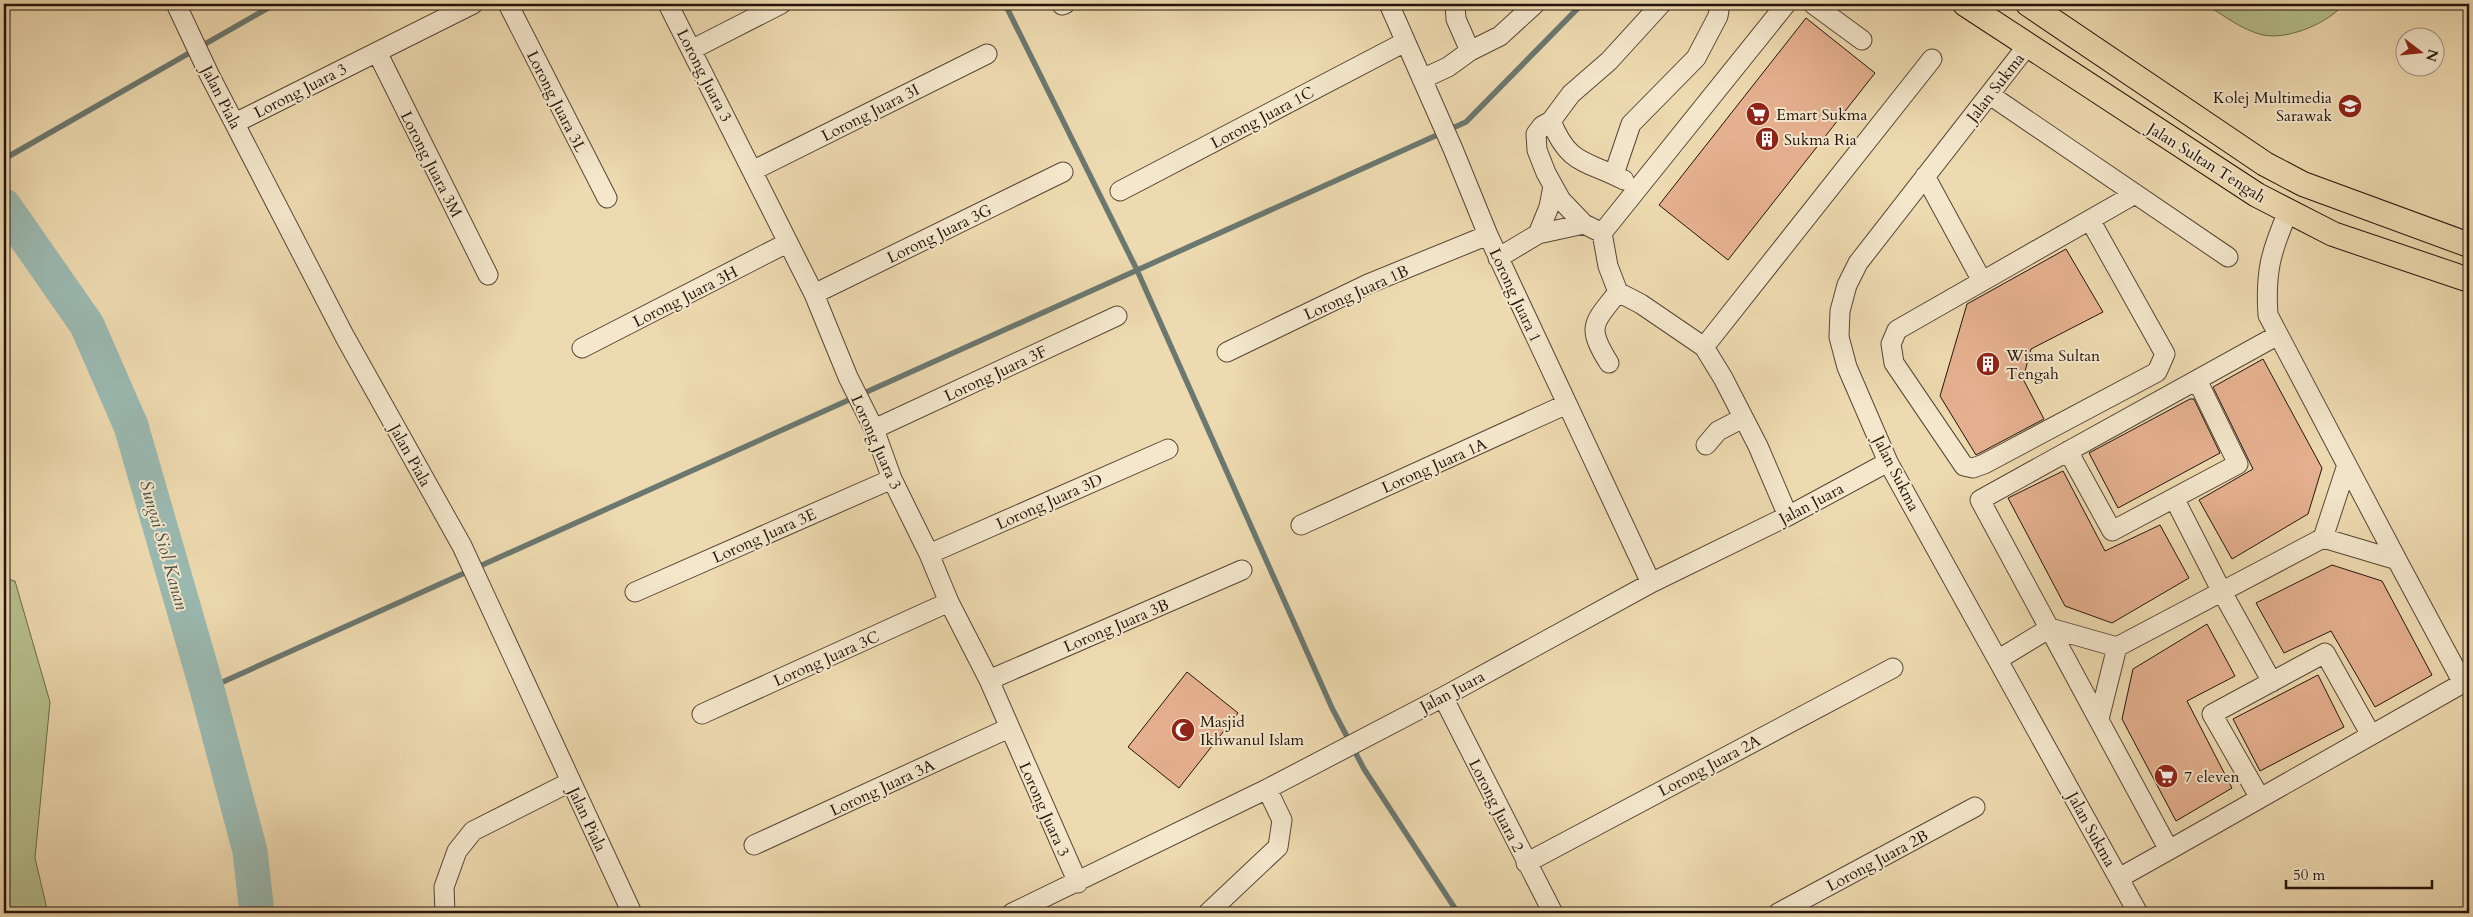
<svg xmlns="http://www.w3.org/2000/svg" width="2473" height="917" font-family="Cardo,serif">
  <rect width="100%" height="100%" fill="#eedab0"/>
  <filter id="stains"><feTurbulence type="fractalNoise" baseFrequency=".004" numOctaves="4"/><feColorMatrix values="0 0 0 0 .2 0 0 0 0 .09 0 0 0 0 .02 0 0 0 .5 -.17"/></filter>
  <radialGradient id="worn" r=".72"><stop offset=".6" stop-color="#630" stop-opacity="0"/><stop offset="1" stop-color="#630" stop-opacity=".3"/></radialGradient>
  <path fill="#b6c08d" stroke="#6c6a4c" d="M2205 4H2344C2328 23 2289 40 2263 35 2242 30 2223 15 2205 4Z
    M4 578 15 581 50 702 35 858 48 913H4Z"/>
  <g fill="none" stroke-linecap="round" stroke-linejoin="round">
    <path stroke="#6b7870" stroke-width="5.5" d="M1005 4 1137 270 1332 708 1364 769 1458 913
      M4 159 275 4
      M207 689 1466 122 1582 4"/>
    <path stroke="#9bbab2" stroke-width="35" d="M4 206 87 325 131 426 207 689 250 851 257 913"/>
  </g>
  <path fill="#e5b08f" stroke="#23140c" d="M1806 18 1875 73 1728 260 1659 205Z
    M2066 249 2103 312 2031 349 2023 379 2044 419 1976 455 1940 396 1967 304Z
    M2263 359 2322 468 2308 514 2232 559 2199 500 2253 469 2213 387Z
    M2190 399H2194L2220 453 2118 508 2089 453Z
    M2063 471 2105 551 2160 525 2189 578 2112 623 2065 606 2008 498Z
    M2332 565 2382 581 2432 675 2375 707 2331 631 2284 653 2256 603Z
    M2207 624 2235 676 2187 701 2232 788 2176 821 2122 719 2133 669Z
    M1187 672 1238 713 1179 788 1128 747Z
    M2318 675 2344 727 2260 771 2233 719Z"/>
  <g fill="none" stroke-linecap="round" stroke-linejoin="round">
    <g stroke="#564635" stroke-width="21">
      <path id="minor" d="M176 4 209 74 345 337 462 546 632 913
        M508 4 607 198
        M668 4 814 294 848 377 874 429 892 479 929 554 949 602 989 680 1078 883
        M1389 4 1453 149 1488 235 1651 583
        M1455 4 1456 19 1470 51 1500 36 1535 4
        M1786 4 1602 233 1608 266 1618 292 1641 304 1704 347 1723 378 1758 446 1788 516
        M1813 4 1862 40
        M1062 5 1065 4
        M2027 46 1858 263 1847 285 1840 311 1839 337 1847 367 1888 462 2138 913
        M693 49 781 4
        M377 52 488 275
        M1422 79 1448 67 1470 51
        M1990 95 2228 257
        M1551 121C1569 166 1586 160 1624 180
        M235 123 473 4
        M752 171 987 54
        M1614 174 1631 124 1696 58 1718 16 1720 4
        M1925 176 1982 281
        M1120 191 1405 42
        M2288 212C2271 251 2265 272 2268 315L2397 560
        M2090 220 2165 354 2157 372 1984 464 1973 468 1964 466 1894 363 1891 344 1897 330 2135 194
        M1602 233 1584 224 1561 200 1546 173 1537 150 1536 134 1542 126 1551 121 1571 94 1609 61 1661 4
        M1538 234 1549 207 1553 186
        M1498 258 1538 234 1584 224
        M814 294 1063 172
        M2278 335 1980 500 2169 850 2463 683 2397 560 2323 538
        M1704 347 1932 59
        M582 348 787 243
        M1227 352 1368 284 1488 235
        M1609 363C1586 326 1593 324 1618 292
        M874 429 1117 316
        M1706 445 1718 431 1743 418
        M2068 451 2112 531 2238 464 2197 380
        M2174 498 2222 592 2272 682
        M1301 525 1567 404
        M929 554 1168 449
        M635 592 892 479
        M1999 659 2050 628 2117 647 2323 538 2347 465
        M989 680 1242 570
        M1443 697 1553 913
        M702 714 949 602
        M2099 719 2117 647
        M2260 798 2212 714 2325 653 2371 735
        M754 845 1009 728
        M1526 863 1893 668
        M2119 878 2169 850
        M445 913 444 887 457 851 473 831 570 782
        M1012 913 1267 789 1443 697 1651 583 1788 516 1888 462
        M1208 913 1278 847 1282 820 1267 789
        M1778 913 1975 807"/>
    </g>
    <g stroke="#23140c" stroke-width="26">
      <path id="major" d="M1965 4 2257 195 2333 234 2469 280
        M2028 4 2265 164 2303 184 2469 245"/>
    </g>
    <use href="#minor" stroke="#f4e7cc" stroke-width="19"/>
    <use href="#major" stroke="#eedab0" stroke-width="24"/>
  </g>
  <defs>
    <g id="university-disc" transform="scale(1.25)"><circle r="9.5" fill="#8f2418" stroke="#f4e7cc"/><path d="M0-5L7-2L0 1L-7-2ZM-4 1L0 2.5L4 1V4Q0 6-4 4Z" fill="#fff"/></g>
    <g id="supermarket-disc" transform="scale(1.25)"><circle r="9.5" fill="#8f2418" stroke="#f4e7cc"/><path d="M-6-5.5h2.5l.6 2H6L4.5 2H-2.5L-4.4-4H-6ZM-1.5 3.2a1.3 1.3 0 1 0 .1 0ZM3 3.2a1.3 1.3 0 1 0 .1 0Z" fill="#fff"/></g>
    <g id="building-disc" transform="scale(1.25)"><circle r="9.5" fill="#8f2418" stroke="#f4e7cc"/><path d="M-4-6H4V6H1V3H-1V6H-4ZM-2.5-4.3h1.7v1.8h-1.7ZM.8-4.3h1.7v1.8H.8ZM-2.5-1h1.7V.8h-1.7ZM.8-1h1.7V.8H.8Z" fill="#fff"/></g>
    <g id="mosque-disc" transform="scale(1.25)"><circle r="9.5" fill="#8f2418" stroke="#f4e7cc"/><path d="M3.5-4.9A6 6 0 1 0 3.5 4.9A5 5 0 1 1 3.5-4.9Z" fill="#fff"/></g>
  </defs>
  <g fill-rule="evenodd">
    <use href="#university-disc" x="2350" y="106"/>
    <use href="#supermarket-disc" x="1758" y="114"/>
    <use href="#building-disc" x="1767" y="139"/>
    <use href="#building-disc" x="1988" y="364"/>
    <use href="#mosque-disc" x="1183" y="730"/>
    <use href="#supermarket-disc" x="2166" y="776"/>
  </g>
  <g text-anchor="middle" stroke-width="4" stroke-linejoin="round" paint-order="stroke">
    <g font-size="16" fill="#23140c" stroke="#f4e7cc">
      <text transform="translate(705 75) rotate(63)" y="6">Lorong Juara 3</text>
      <text transform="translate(1995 87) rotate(-52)" y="6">Jalan Sukma</text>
      <text transform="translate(300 90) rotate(-27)" y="6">Lorong Juara 3</text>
      <text transform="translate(222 97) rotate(63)" y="6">Jalan Piala</text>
      <text transform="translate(557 101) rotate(63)" y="6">Lorong Juara 3L</text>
      <text transform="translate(870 112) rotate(-27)" y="6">Lorong Juara 3I</text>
      <text transform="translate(1262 117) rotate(-28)" y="6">Lorong Juara 1C</text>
      <text transform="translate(2207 162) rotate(32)" y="6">Jalan Sultan Tengah</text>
      <text transform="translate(432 164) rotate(63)" y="6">Lorong Juara 3M</text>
      <text transform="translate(939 233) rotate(-26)" y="6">Lorong Juara 3G</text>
      <text transform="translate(1356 292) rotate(-24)" y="6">Lorong Juara 1B</text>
      <text transform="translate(1516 295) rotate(65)" y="6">Lorong Juara 1</text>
      <text transform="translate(685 296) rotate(-27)" y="6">Lorong Juara 3H</text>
      <text transform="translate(995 373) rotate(-25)" y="6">Lorong Juara 3F</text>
      <text transform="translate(877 442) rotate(66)" y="6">Lorong Juara 3</text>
      <text transform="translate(411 455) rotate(61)" y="6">Jalan Piala</text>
      <text transform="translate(1434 465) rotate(-24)" y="6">Lorong Juara 1A</text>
      <text transform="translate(1897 473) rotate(63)" y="6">Jalan Sukma</text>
      <text transform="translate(1049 501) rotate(-24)" y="6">Lorong Juara 3D</text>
      <text transform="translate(1811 503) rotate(-28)" y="6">Jalan Juara</text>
      <text transform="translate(764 535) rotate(-24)" y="6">Lorong Juara 3E</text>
      <text transform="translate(1116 625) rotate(-23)" y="6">Lorong Juara 3B</text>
      <text transform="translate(826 658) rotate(-24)" y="6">Lorong Juara 3C</text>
      <text transform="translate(1452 691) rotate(-28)" y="6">Jalan Juara</text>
      <text transform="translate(1709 765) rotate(-28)" y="6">Lorong Juara 2A</text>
      <text transform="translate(882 787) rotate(-25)" y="6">Lorong Juara 3A</text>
      <text transform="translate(1497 805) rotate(63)" y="6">Lorong Juara 2</text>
      <text transform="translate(1045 809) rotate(66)" y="6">Lorong Juara 3</text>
      <text transform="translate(588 819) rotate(65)" y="6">Jalan Piala</text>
      <text transform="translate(2092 829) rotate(61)" y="6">Jalan Sukma</text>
      <text transform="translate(1877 860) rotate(-28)" y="6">Lorong Juara 2B</text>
    </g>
    <g font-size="16" fill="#23140c" stroke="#f4e7cc" text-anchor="start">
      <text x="2332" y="103" text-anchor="end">Kolej Multimedia<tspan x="2332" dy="18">Sarawak</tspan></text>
      <text x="1776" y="120">Emart Sukma</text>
      <text x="1784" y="145">Sukma Ria</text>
      <text x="2006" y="361">Wisma Sultan<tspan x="2006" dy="18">Tengah</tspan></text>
      <text x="1200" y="727">Masjid<tspan x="1200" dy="18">Ikhwanul Islam</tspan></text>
      <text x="2184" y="782">7 eleven</text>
    </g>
    <g font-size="18" font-style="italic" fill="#4d4e46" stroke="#f4e7cc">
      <text transform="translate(164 545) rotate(74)" y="6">Sungai Siol Kanan</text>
    </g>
  </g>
  <rect width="2473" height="917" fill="none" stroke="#eedab0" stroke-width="20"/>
  <rect x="5" y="5" width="2463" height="907" fill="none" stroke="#23140c" stroke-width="2.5"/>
  <rect x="10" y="10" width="2453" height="897" fill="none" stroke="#23140c"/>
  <g transform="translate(2420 52) rotate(106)"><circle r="24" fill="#f4e7cc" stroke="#a0937f"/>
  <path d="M0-4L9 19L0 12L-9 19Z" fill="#8f2418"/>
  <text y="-8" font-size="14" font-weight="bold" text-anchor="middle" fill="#23140c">N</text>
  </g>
  <path d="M2286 880v8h146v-8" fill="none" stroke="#23140c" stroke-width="2.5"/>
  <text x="2293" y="880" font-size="15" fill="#23140c" stroke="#f4e7cc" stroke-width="4" paint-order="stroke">50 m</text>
  <rect width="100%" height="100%" filter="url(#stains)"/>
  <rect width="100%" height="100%" fill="url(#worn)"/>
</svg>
